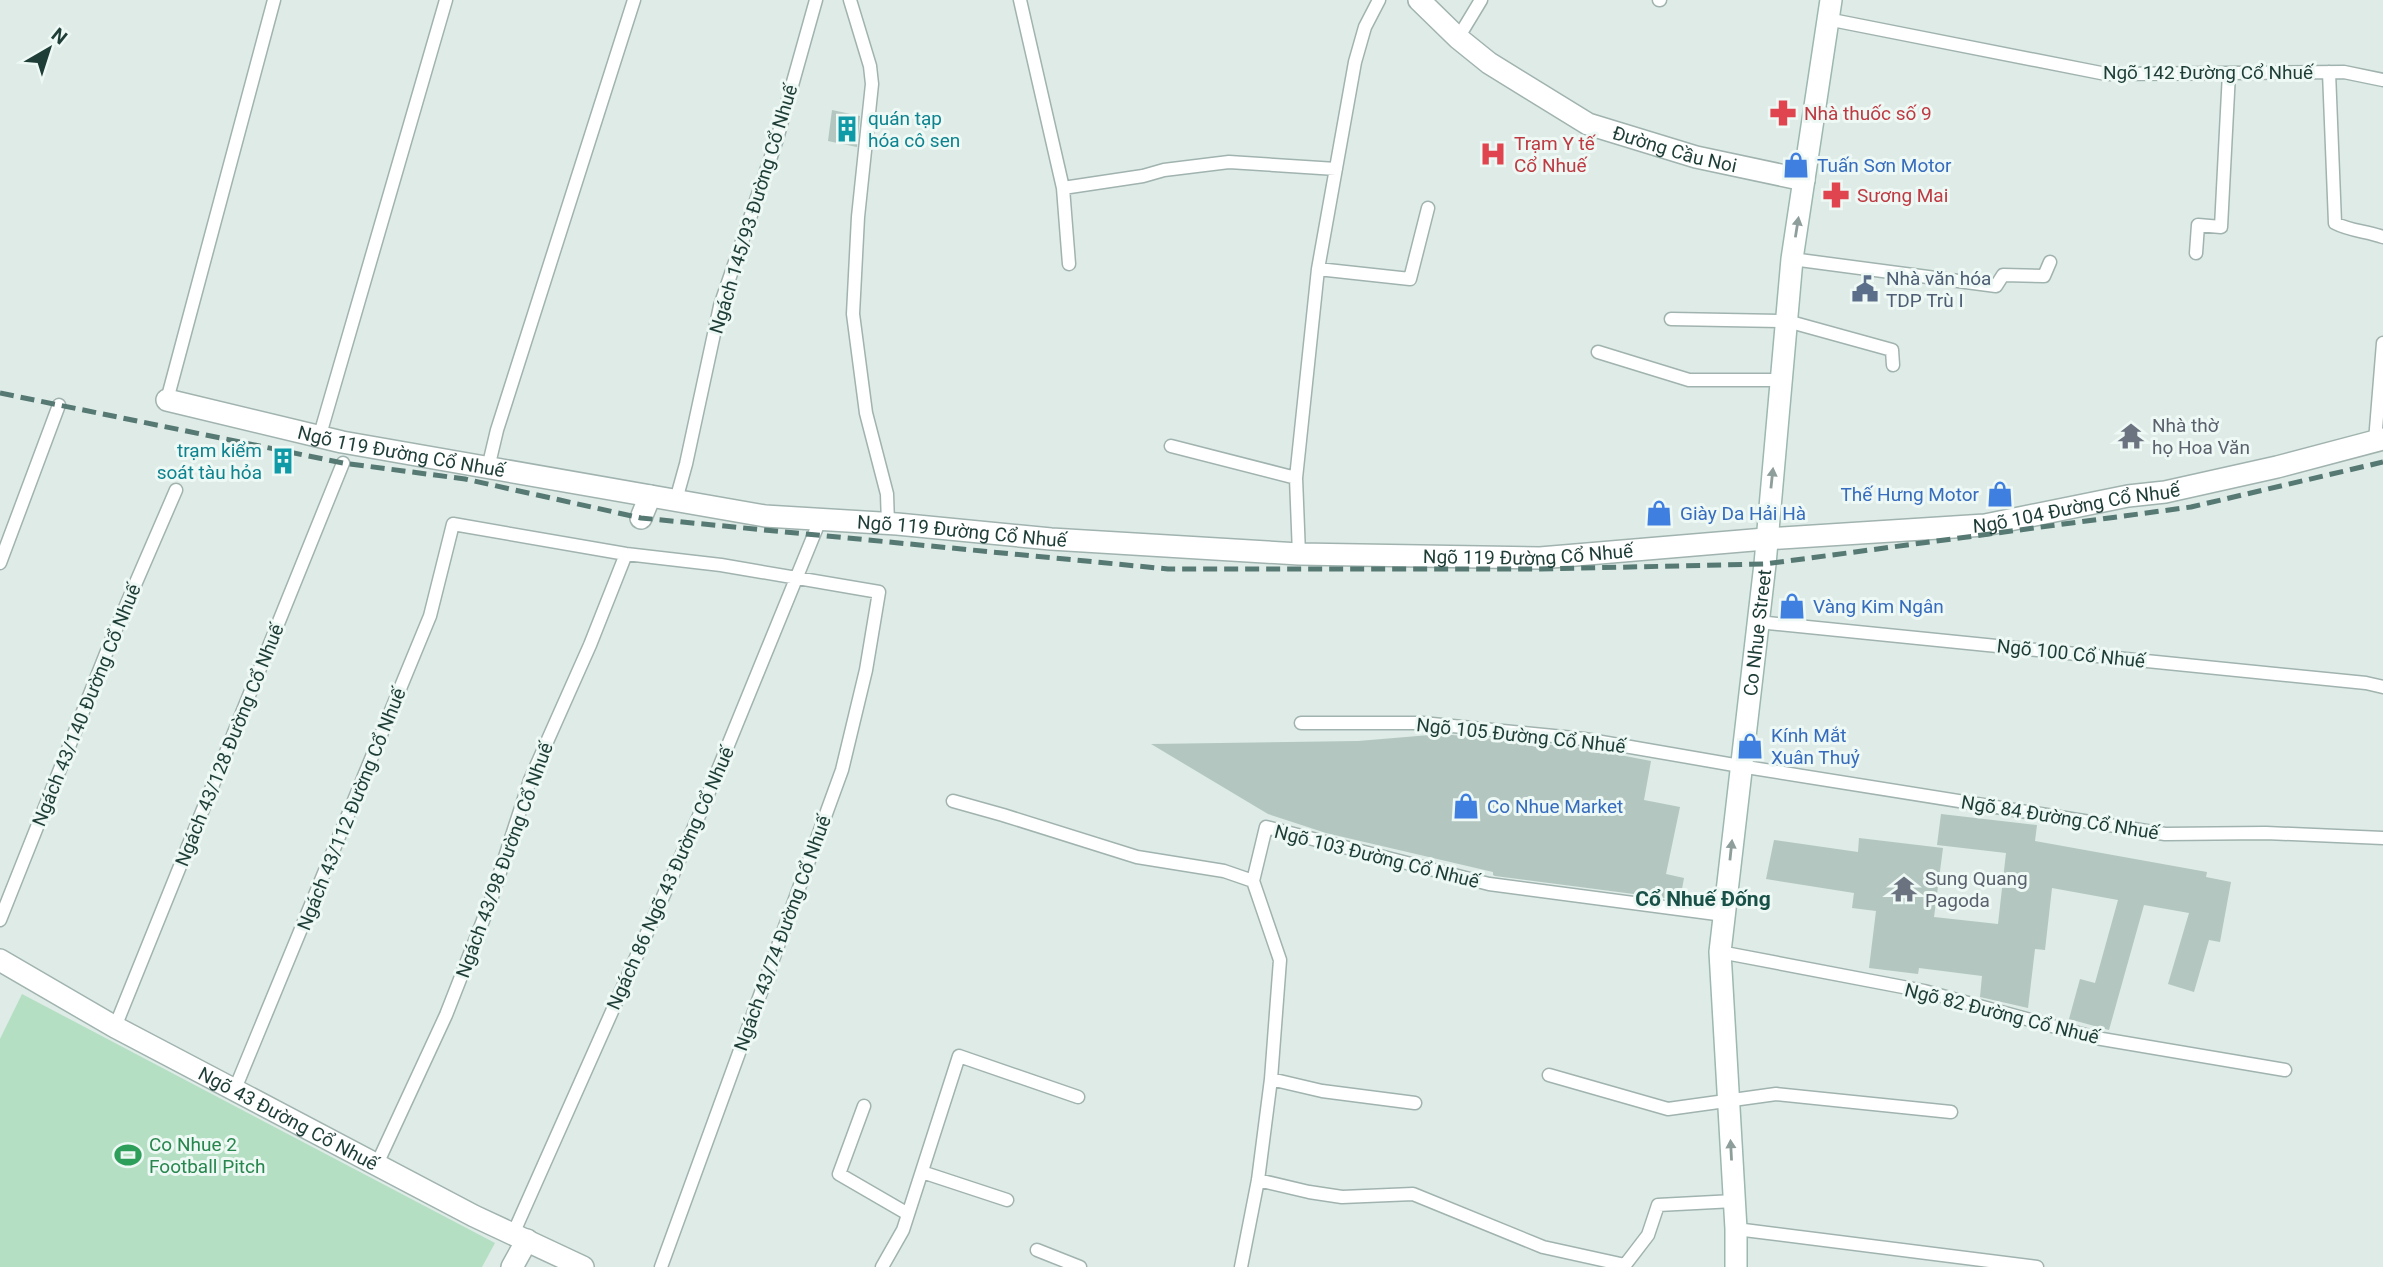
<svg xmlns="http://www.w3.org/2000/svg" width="2383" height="1267" font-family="Roboto,sans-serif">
  <rect width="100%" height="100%" fill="#deebe7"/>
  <path fill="#b4dfc3" d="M22 994 495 1243 482 1267H0V1039Z"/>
  <path fill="#b3c6c0" d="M832 110 860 116 857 147 828 141Z
    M1442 734 1583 748 1651 761 1644 800 1680 807 1666 874 1684 878 1680 900 1495 876 1493 875V872L1326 833 1268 814 1151 744 1358 741Z
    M1941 814 2037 825 2035 841 2207 872 2206 877 2231 882 2220 942 2209 940 2194 992 2168 984 2189 913 2144 905 2109 1030 2069 1019 2080 979 2095 983 2118 900 2052 888 2045 950 2035 949 2028 1008 1980 997 1982 976 1919 968 1918 974 1869 968 1876 911 1852 908 1854 893 1766 879 1774 840 1858 852 1859 838 1943 848 1934 917 1998 924 2006 853 1937 845Z"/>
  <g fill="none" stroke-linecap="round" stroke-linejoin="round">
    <g stroke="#a1b3af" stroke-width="15">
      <path id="service" d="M850 0 870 66 872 84 858 217 853 314 866 413 887 494 888 524
        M1020 0 1063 188 1069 264
        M1659 0H1660
        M1827 19 2106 74 2344 72 2383 80
        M1458 38 1481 0
        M2329 72 2335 223C2350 231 2366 231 2383 237
        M1063 188 1143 176 1164 170 1229 162 1336 169
        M2196 253 2198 225 2221 227 2229 73
        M1792 259 1996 286 2003 275 2044 276 2050 262
        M1318 269 1410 279 1428 208
        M1671 319 1787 321 1892 350 1893 365
        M1598 352 1689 380H1782
        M167 400 274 0
        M319 438 446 0
        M2375 441 2383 343
        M1171 446 1296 478
        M488 468 497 430 634 0
        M676 500 686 464 720 306 777 139 816 0
        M1299 554 1296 478 1318 269 1355 62 1365 27 1379 0
        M0 563 59 405
        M1758 622 2366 683 2383 687
        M1301 723H1422L1584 739 1740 766 2165 834 2266 833 2383 838
        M953 801 1003 815 1137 857 1224 871 1253 881
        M0 920 115 631 176 490
        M1720 952 1924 991 2096 1038 2285 1070
        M115 1027 343 463
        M1549 1075 1668 1109 1776 1094 1951 1112
        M1271 1079 1322 1091 1415 1103
        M235 1089 430 616 453 524 626 554 721 565 879 592 866 670 842 770 661 1267
        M864 1106 839 1174 908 1214
        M377 1164 446 1015 491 900 530 780 590 645 626 554
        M922 1172 1007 1200
        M1258 1180 1309 1192 1342 1197 1413 1194 1543 1247 1625 1265 1648 1235 1658 1205 1734 1201
        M1736 1229 2037 1267
        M513 1234 702 809 820 520
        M1037 1250 1080 1267
        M882 1267 903 1230 959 1056 1078 1097
        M1241 1267 1258 1180 1271 1079 1280 960 1253 881 1266 827 1489 884 1724 915"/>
    </g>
    <g stroke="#a1b3af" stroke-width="24">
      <g id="minor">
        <path id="s1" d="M167 400 342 442 765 516 897 524 1051 539 1299 554 1540 558 1765 539 1985 525 2128 496 2165 492 2277 467 2383 439"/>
        <path d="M641 518 650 496"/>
        <path id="s2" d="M0 960 115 1027 474 1216 583 1267"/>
        <path d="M512 1267 527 1240"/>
      </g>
    </g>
    <g stroke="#a1b3af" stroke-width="24">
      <g id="tertiary">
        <path id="s3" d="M1419 0 1458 38 1489 63 1588 124 1696 157 1804 180"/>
      </g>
    </g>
    <g stroke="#9cb8b0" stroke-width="24">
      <g id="secondary">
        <path id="s4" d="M1736 1267V1229L1720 952 1765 564 1792 259 1831 0"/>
      </g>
    </g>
    <use href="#service" stroke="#fff" stroke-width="12"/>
    <use href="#minor" stroke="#fff" stroke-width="21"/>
    <use href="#tertiary" stroke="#fff" stroke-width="21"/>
    <use href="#secondary" stroke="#fff" stroke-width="21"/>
    <path stroke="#577973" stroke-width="5" stroke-dasharray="14 7" stroke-linecap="butt" d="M0 393 343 463 465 479 641 518 1168 569H1540L1765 564 2191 507 2383 462"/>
  </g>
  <defs><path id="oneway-solid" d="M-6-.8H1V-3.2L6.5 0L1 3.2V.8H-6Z" transform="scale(1.75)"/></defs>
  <g fill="#8e9e9b">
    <use href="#oneway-solid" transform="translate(1797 227) rotate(-81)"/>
    <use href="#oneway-solid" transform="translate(1772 478) rotate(-84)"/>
    <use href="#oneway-solid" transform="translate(1731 850) rotate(-84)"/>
    <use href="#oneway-solid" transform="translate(1731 1150) rotate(-93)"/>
  </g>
  <defs>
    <g id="pharmacy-bare" transform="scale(2.1)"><path d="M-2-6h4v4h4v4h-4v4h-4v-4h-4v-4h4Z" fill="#e0444e" stroke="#eef8f4" stroke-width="2.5" paint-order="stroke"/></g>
    <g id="building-bare" transform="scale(2.1)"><path d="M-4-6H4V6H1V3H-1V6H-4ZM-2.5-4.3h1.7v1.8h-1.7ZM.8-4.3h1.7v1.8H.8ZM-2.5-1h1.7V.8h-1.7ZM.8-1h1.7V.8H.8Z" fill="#0f9aa8" stroke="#eef8f4" stroke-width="2.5" paint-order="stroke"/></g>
    <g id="hospital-bare" transform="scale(2.1)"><path d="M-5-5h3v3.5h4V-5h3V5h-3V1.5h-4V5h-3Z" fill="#e0444e" stroke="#eef8f4" stroke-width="2.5" paint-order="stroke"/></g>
    <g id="shop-bare" transform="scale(2.1)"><path d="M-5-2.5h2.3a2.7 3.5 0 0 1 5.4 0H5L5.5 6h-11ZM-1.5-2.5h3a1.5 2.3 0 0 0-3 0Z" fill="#3f7fe0" stroke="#eef8f4" stroke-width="2.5" paint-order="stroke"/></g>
    <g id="civic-bare" transform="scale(2.1)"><path d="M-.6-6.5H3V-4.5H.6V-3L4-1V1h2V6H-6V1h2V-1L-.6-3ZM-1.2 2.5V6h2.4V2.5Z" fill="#5c6f8a" stroke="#eef8f4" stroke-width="2.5" paint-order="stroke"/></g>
    <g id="temple-bare" transform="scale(2.1)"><path d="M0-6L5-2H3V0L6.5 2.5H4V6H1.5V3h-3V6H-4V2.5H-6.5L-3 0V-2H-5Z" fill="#6b7280" stroke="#eef8f4" stroke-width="2.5" paint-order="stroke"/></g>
    <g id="stadium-bare" transform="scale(2.1)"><path d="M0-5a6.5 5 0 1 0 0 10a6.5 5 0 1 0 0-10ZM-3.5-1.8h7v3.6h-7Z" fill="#2e9e5b" stroke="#eef8f4" stroke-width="2.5" paint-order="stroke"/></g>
  </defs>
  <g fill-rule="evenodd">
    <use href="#pharmacy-bare" x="1783" y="113"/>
    <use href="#building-bare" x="847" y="129"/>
    <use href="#hospital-bare" x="1493" y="154"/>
    <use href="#shop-bare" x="1796" y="165"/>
    <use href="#pharmacy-bare" x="1836" y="195"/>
    <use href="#civic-bare" x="1865" y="289"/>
    <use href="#temple-bare" x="2131" y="436"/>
    <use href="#building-bare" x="283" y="461"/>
    <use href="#shop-bare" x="2000" y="494"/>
    <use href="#shop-bare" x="1659" y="513"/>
    <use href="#shop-bare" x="1792" y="606"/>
    <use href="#shop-bare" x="1750" y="746"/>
    <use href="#shop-bare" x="1466" y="806"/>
    <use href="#temple-bare" x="1904" y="889"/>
    <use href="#stadium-bare" x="128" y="1155"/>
  </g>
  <g text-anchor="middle" stroke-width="6" stroke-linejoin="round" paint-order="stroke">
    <g font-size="19" fill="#1e3d37" stroke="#eef8f4">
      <text x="2208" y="79">Ngõ 142 Đường Cổ Nhuế</text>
      <text dy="7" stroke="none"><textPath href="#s3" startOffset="301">Đường Cầu Noi</textPath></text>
      <text transform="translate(753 209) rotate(-73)" y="7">Ngách 145/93 Đường Cổ Nhuế</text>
      <text dy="7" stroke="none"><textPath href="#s1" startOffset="240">Ngõ 119 Đường Cổ Nhuế</textPath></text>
      <text dy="7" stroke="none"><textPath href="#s1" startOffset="1925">Ngõ 104 Đường Cổ Nhuế</textPath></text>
      <text dy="7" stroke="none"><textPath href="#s1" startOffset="807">Ngõ 119 Đường Cổ Nhuế</textPath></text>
      <text dy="7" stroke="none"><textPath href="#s1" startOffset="1374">Ngõ 119 Đường Cổ Nhuế</textPath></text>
      <text dy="7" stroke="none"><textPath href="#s4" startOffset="637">Co Nhue Street</textPath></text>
      <text transform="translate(2071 653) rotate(6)" y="7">Ngõ 100 Cổ Nhuế</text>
      <text transform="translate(86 705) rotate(-68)" y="7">Ngách 43/140 Đường Cổ Nhuế</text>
      <text transform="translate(1521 735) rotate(6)" y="7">Ngõ 105 Đường Cổ Nhuế</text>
      <text transform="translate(229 745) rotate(-68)" y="7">Ngách 43/128 Đường Cổ Nhuế</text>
      <text transform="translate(351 809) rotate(-68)" y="7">Ngách 43/112 Đường Cổ Nhuế</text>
      <text transform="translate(2060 817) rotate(9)" y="7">Ngõ 84 Đường Cổ Nhuế</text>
      <text transform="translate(1377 856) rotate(14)" y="7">Ngõ 103 Đường Cổ Nhuế</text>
      <text transform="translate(504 860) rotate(-70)" y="7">Ngách 43/98 Đường Cổ Nhuế</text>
      <text transform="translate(670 878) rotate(-66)" y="7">Ngách 86 Ngõ 43 Đường Cổ Nhuế</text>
      <text transform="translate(782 933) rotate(-70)" y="7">Ngách 43/74 Đường Cổ Nhuế</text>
      <text transform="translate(2002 1013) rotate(14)" y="7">Ngõ 82 Đường Cổ Nhuế</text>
      <text dy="7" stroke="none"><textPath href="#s2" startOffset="329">Ngõ 43 Đường Cổ Nhuế</textPath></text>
    </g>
    <g font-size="19" fill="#be3a42" stroke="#eef8f4" text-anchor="start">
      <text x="1804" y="120">Nhà thuốc số 9</text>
      <text x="1514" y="150">Trạm Y tế<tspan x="1514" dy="22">Cổ Nhuế</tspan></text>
      <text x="1857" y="202">Sương Mai</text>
    </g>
    <g font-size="19" fill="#0d838f" stroke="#eef8f4" text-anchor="start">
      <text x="868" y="125">quán tạp<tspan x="868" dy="22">hóa cô sen</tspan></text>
      <text x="262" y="457" text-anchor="end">trạm kiểm<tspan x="262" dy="22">soát tàu hỏa</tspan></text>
    </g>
    <g font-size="19" fill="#366cbe" stroke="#eef8f4" text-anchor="start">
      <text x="1817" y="172">Tuấn Sơn Motor</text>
      <text x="1979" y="501" text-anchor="end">Thế Hưng Motor</text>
      <text x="1680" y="520">Giày Da Hải Hà</text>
      <text x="1813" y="613">Vàng Kim Ngân</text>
      <text x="1771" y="742">Kính Mắt<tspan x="1771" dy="22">Xuân Thuỷ</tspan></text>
      <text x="1487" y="813">Co Nhue Market</text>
    </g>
    <g font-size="19" fill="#4e5e75" stroke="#eef8f4" text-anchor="start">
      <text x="1886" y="285">Nhà văn hóa<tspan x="1886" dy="22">TDP Trù I</tspan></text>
    </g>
    <g font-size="19" fill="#5b616d" stroke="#eef8f4" text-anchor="start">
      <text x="2152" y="432">Nhà thờ<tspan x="2152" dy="22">họ Hoa Văn</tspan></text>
      <text x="1925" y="885">Sung Quang<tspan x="1925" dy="22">Pagoda</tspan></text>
    </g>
    <g font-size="19" fill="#27864d" stroke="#eef8f4" text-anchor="start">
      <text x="149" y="1151">Co Nhue 2<tspan x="149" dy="22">Football Pitch</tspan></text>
    </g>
    <g font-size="21" font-weight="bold" fill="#185148" stroke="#eef8f4">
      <text x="1703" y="906">Cổ Nhuế Đống</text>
    </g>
  </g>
  <g transform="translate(49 49) rotate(39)" stroke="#eef8f4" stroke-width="5" paint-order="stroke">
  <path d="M0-5L12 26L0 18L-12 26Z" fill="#1e3d37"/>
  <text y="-10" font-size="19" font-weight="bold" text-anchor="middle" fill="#1e3d37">N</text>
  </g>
</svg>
